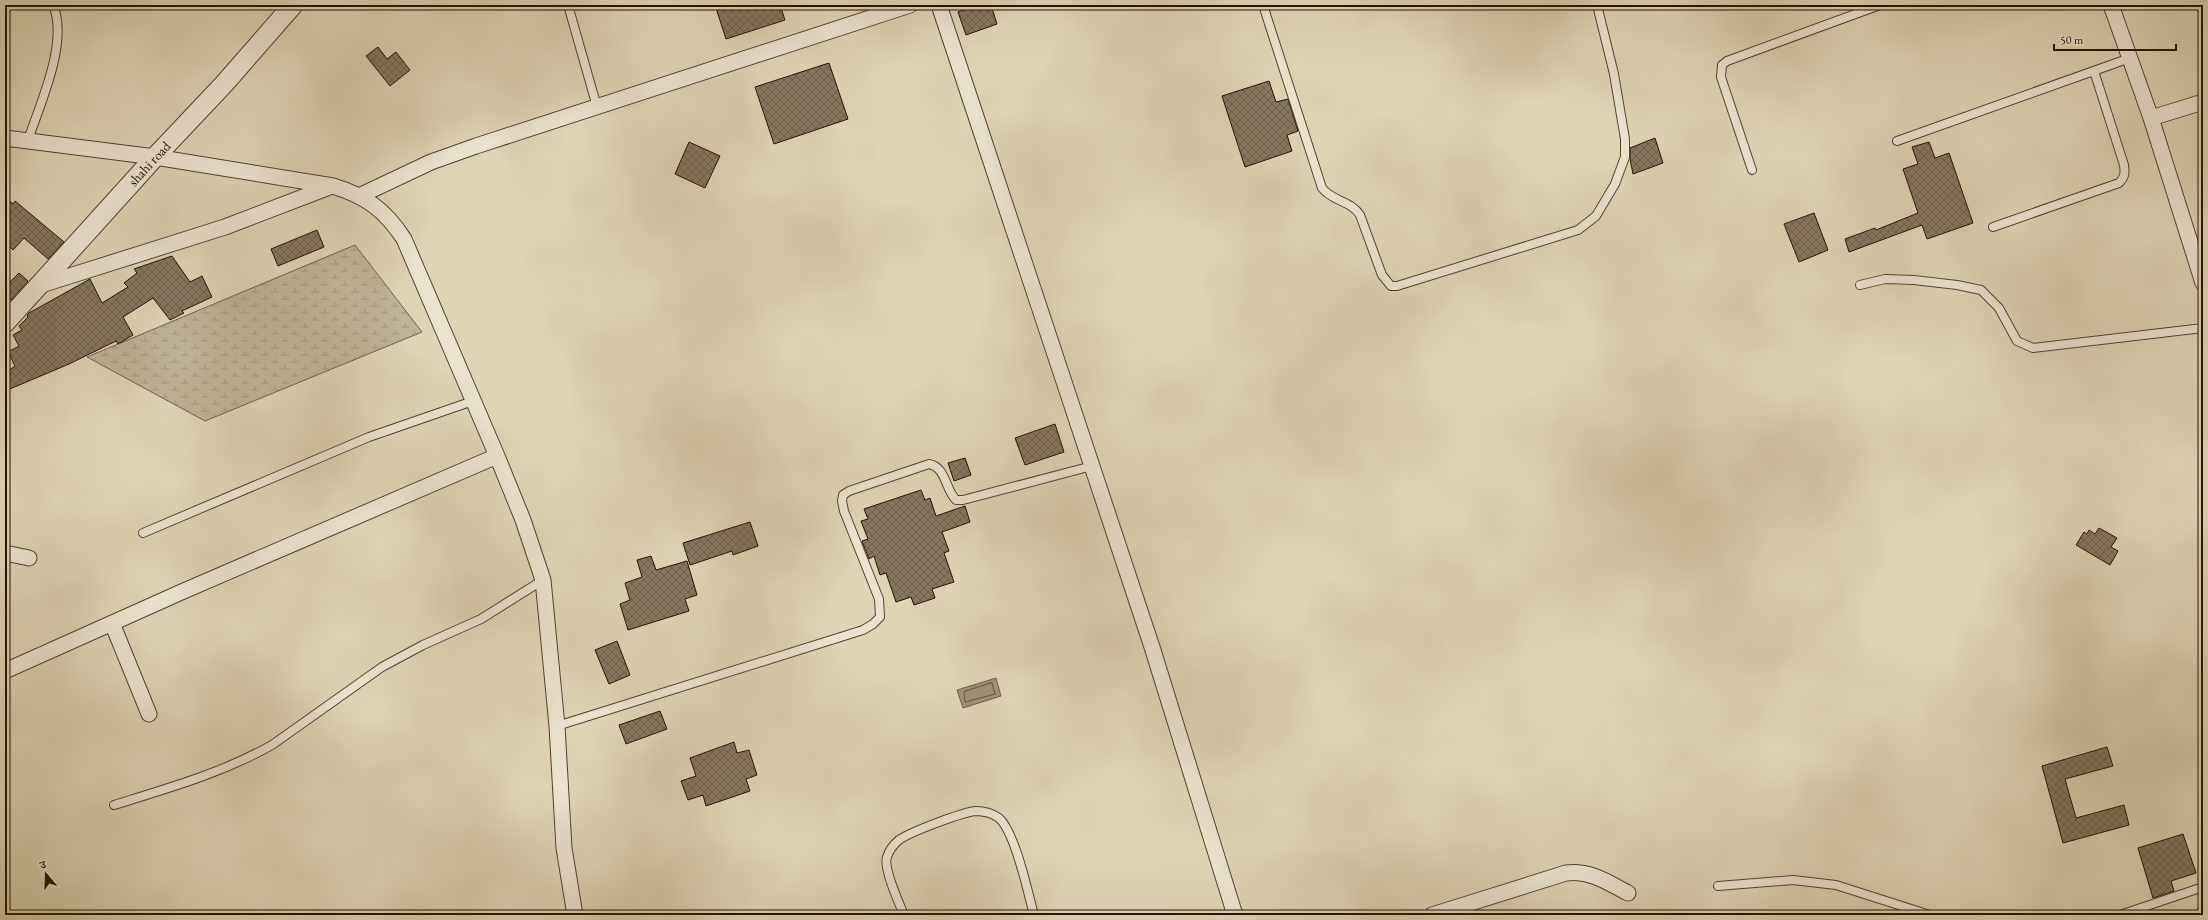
<svg xmlns="http://www.w3.org/2000/svg" width="2208" height="920" font-family="'EB Garamond','Noto Serif Devanagari',serif">
  <defs>
    <pattern id="wetland-marsh" width="20" height="14" patternUnits="userSpaceOnUse"><rect width="20" height="14" fill="#beb496"/><path d="M1 5h8M5 5V1M11 12h8M15 12V8" fill="none" stroke="#a39a80"/></pattern>
    <pattern id="building-cross-hatch" width="8" height="8" patternUnits="userSpaceOnUse"><rect width="8" height="8" fill="#85775f"/><path d="M0 0l8 8M0 8l8-8" fill="none" stroke="#6d604c"/></pattern>
  </defs>
  <rect width="100%" height="100%" fill="#ded5b5"/>
  <filter id="stains"><feTurbulence type="fractalNoise" baseFrequency=".005" numOctaves="4"/><feColorMatrix values="0 0 0 0 .2 0 0 0 0 .09 0 0 0 0 .02 0 0 0 .5 -.17"/></filter>
  <radialGradient id="worn" r=".72"><stop offset=".6" stop-color="#630" stop-opacity="0"/><stop offset="1" stop-color="#630" stop-opacity=".3"/></radialGradient>
  <path fill="url(#wetland-marsh)" stroke="#71624c" d="M355 245 422 332 205 421 87 357Z"/>
  <path fill="#9f9278" stroke="#6e5e48" d="M996 678 1001 696 963 708 957 690Z"/>
  <g fill="none" stroke-linecap="round" stroke-linejoin="round">
    <path stroke="#62523c" stroke-width="1" d="M992 683 995 694 965 702 964 692Z"/>
  </g>
  <path fill="url(#building-cross-hatch)" stroke="#241101" d="M715 5H780L785 20 726 39Z
    M978 5H991L997 24 966 35 958 12Z
    M378 47 387 59 396 52 410 70 390 86 366 56Z
    M829 63 848 119 774 144 755 87Z
    M1269 81 1276 102 1288 99 1298 131 1287 135 1292 151 1245 167 1222 96Z
    M1655 138 1663 163 1633 174 1630 159V148Z
    M689 142 720 156 705 188 675 174Z
    M1929 142 1935 158 1949 153 1973 223 1927 239 1922 225 1849 252 1845 239 1875 228 1876 230 1918 213 1903 169 1918 164 1912 147Z
    M5 197 13 204 15 201 64 242 48 259 24 238 13 250 5 242Z
    M1814 213 1828 250 1799 262 1784 224Z
    M317 230 324 247 278 266 271 249Z
    M172 256 190 282 202 276 212 297 182 311 184 313 170 320 153 298 123 317 133 335 118 344 116 341 69 364 5 391V373L15 366 8 352 19 346 13 335 22 330 19 326 28 317 27 316 29 313 90 279 102 303 128 287 124 283 137 273 134 269Z
    M19 273 28 281 11 300 5 295V287Z
    M1055 424 1064 452 1025 465 1015 438Z
    M965 458 971 475 954 481 948 463Z
    M921 490 925 500 930 498 936 516 965 506 970 522 942 532 949 551 944 553 954 582 932 589 935 598 914 605 911 597 896 602 886 573 880 575 874 556 869 559 862 541 868 539 861 521 868 519 864 509Z
    M750 522 758 546 733 555 732 551 690 565 683 543Z
    M2099 528 2117 538 2111 547 2118 551 2110 565 2076 545 2084 532 2087 534 2089 530 2095 534Z
    M651 556 656 570 687 561 697 595 685 599 689 611 628 630 620 604 630 600 625 583 642 577 637 560Z
    M617 641 630 675 609 684 595 650Z
    M660 711 667 729 626 744 619 725Z
    M734 742 737 753 749 750 757 775 746 779 750 791 706 806 703 795 688 800 681 781 696 776 690 758Z
    M2107 747 2113 766 2065 779 2076 818 2124 805 2129 825 2063 843 2042 766Z
    M2183 834 2196 873 2171 881 2174 891 2153 898 2138 848Z"/>
  <g fill="none" stroke-linecap="round" stroke-linejoin="round">
    <g stroke="#52422e" stroke-width="10">
      <path id="service" d="M568 5 597 107
        M1263 5 1322 188C1333 202 1350 200 1360 215L1382 275 1391 286H1397L1578 230 1596 216 1615 184 1625 157V139L1614 74 1597 5
        M28 140C40 104 69 42 53 5
        M1897 141 2130 58
        M1752 170 1721 77 1722 65 1727 61 1880 5
        M1993 227 2119 183C2125 177 2125 173 2124 165L2094 71
        M1860 285 1885 279 1914 280 1957 285 1981 290 1999 308 2017 341 2033 348 2203 328
        M143 533 369 437 473 401
        M557 726 863 630 873 624 880 617 879 599 844 511 842 501 843 495 849 491 929 464C946 467 945 489 956 500H963L1092 466
        M114 805C169 788 222 773 272 745L382 667 423 645 481 619 543 580
        M1718 886 1793 880 1836 885 1930 915
        M904 915C899 903 883 868 887 857 889 851 894 844 899 840 910 832 963 812 976 811 985 811 992 813 999 818 1015 832 1028 893 1034 915
        M2120 915 2203 887"/>
    </g>
    <g stroke="#52422e" stroke-width="17">
      <path id="minor" d="M939 5 1152 647 1235 915
        M2111 5 2151 118 2203 283
        M2151 118 2203 102
        M5 138 155 157 333 186C366 196 385 210 404 239L497 456 523 520 543 580 557 726 564 848 575 915
        M359 196 431 162 476 146 910 5
        M41 285 225 227 332 186
        M5 553 29 558
        M112 623 149 714
        M5 671 186 590 497 456
        M1432 915 1566 873C1590 870 1607 882 1628 893"/>
    </g>
    <g stroke="#52422e" stroke-width="21">
      <g id="tertiary">
        <path id="s1" d="M5 323 155 157 224 84 293 5"/>
      </g>
    </g>
    <use href="#service" stroke="#eae4cf" stroke-width="8"/>
    <use href="#minor" stroke="#eae4cf" stroke-width="15"/>
    <use href="#tertiary" stroke="#eae4cf" stroke-width="19"/>
  </g>
  <g text-anchor="middle" stroke-width="4" stroke-linejoin="round" paint-order="stroke">
    <g font-size="14" fill="#241101" stroke="#eae4cf">
      <text dy="5" stroke="none"><textPath href="#s1" startOffset="215">shahi road</textPath></text>
    </g>
  </g>
  <rect width="2208" height="920" fill="none" stroke="#ded5b5" stroke-width="20"/>
  <rect x="6" y="6" width="2196" height="908" fill="none" stroke="#241101" stroke-width="2"/>
  <rect x="10" y="10" width="2188" height="900" fill="none" stroke="#241101"/>
  <g transform="translate(46 874) rotate(341)" stroke="#eae4cf" stroke-width="3" paint-order="stroke">
  <path d="M0-3L7 15L0 10L-7 15Z" fill="#241101"/>
  <text y="-6" font-size="11" font-weight="bold" text-anchor="middle" fill="#241101">उ</text>
  </g>
  <path d="M2054 44v6h122v-6" fill="none" stroke="#241101" stroke-width="2"/>
  <text x="2060" y="44" font-size="12" fill="#241101" stroke="#eae4cf" stroke-width="3" paint-order="stroke">50 m</text>
  <rect width="100%" height="100%" filter="url(#stains)"/>
  <rect width="100%" height="100%" fill="url(#worn)"/>
</svg>
